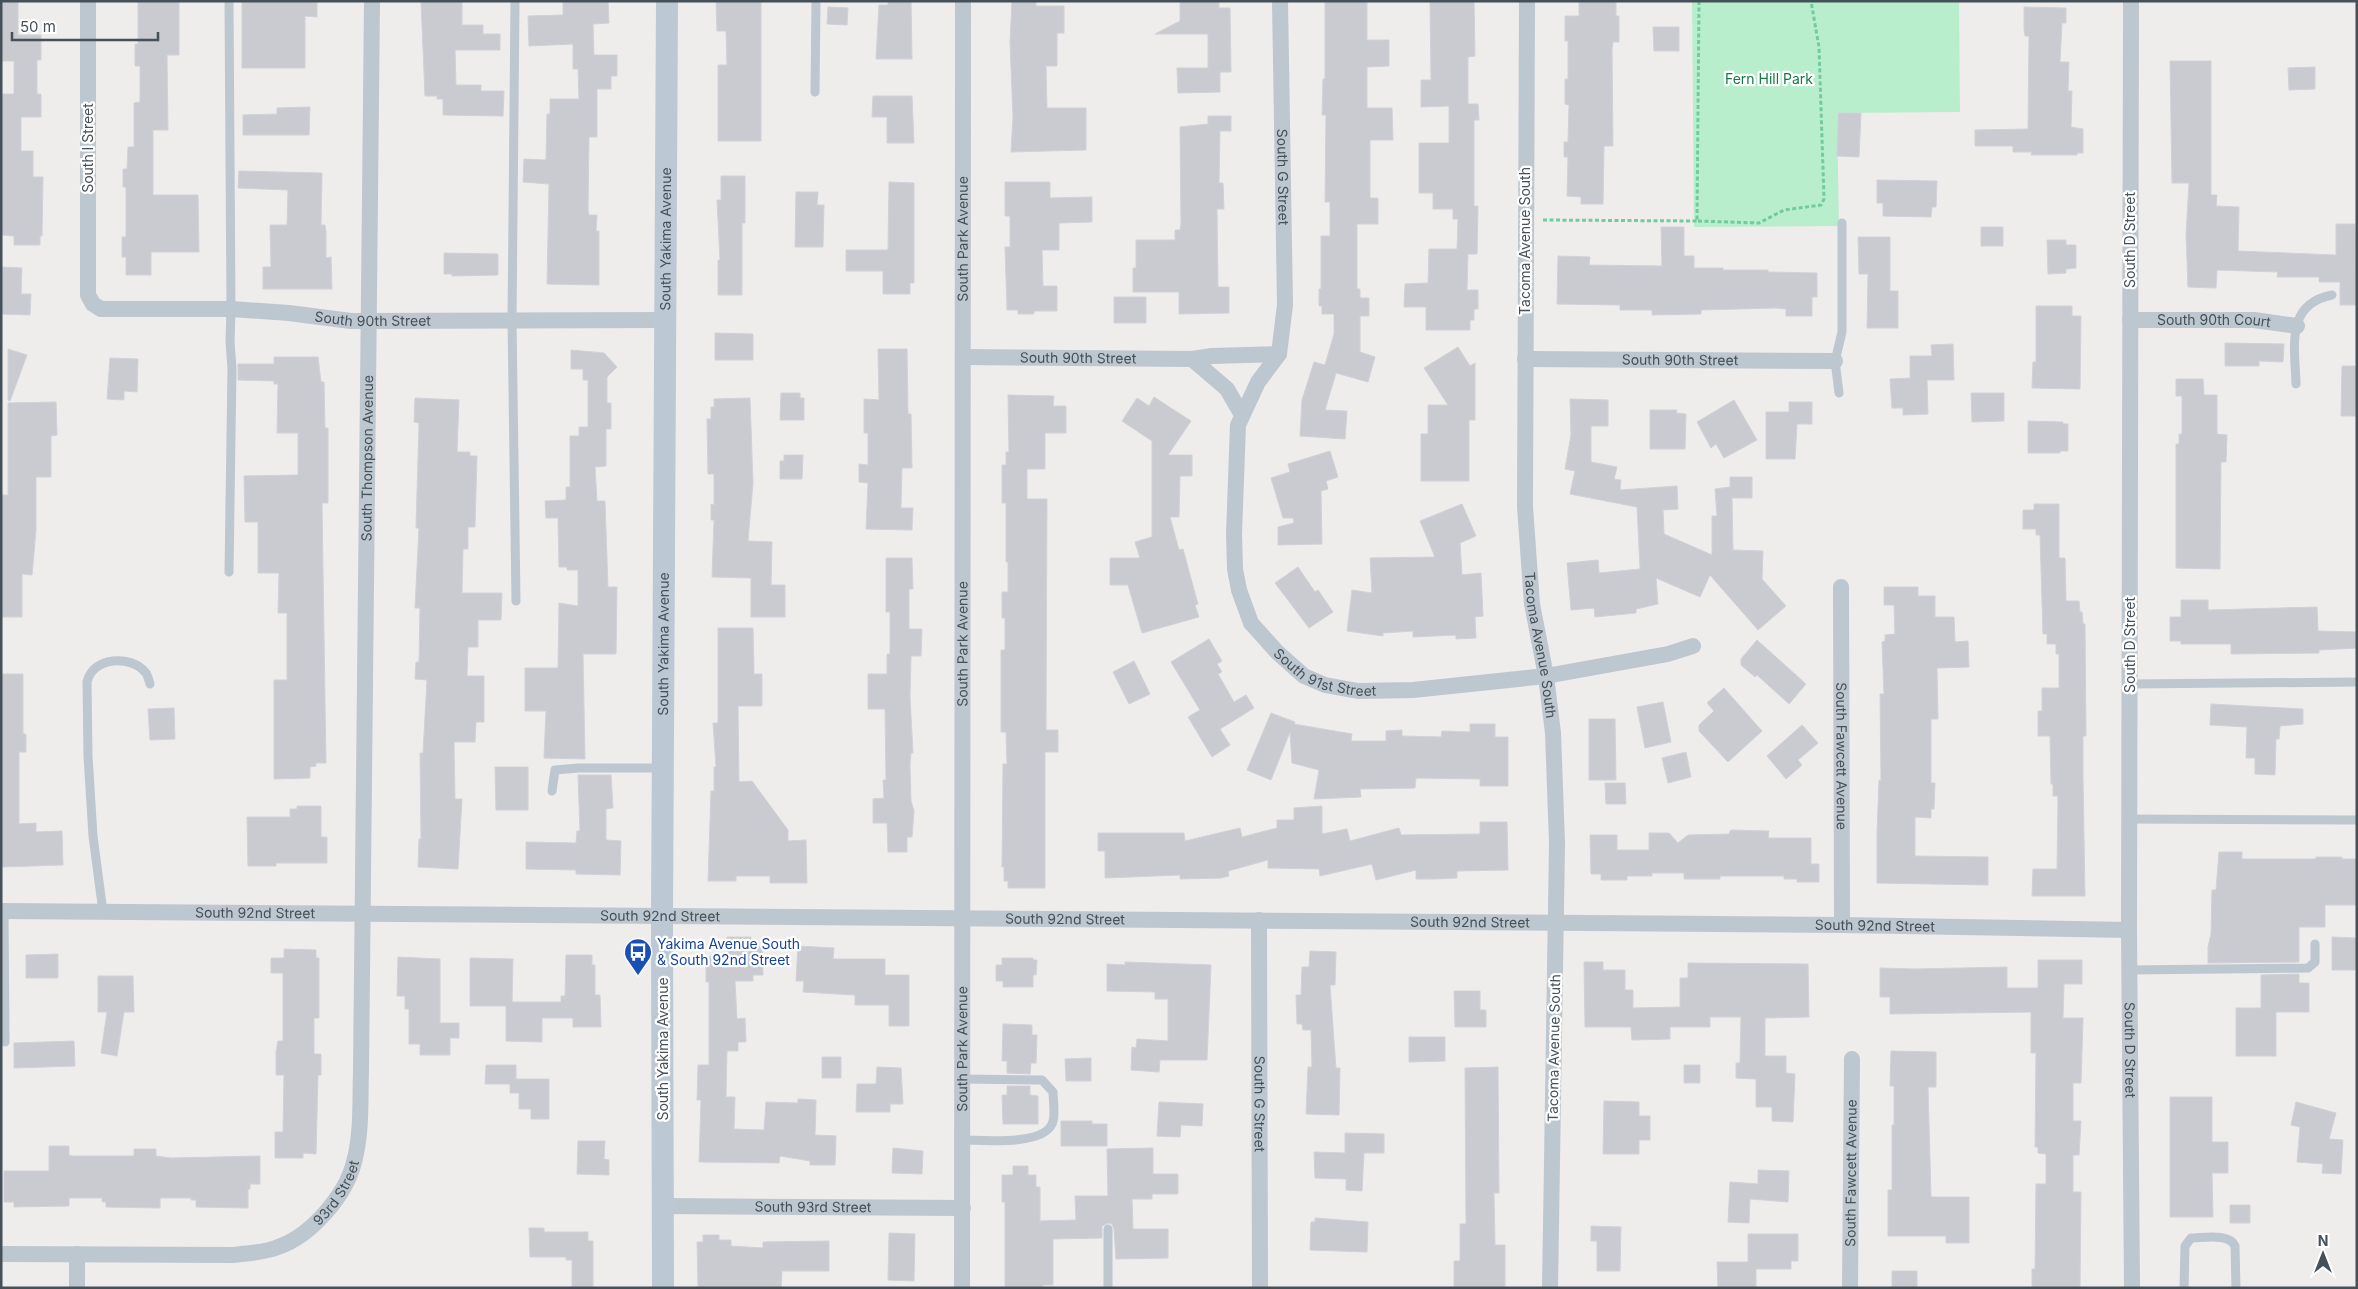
<svg xmlns="http://www.w3.org/2000/svg" width="2358" height="1289" font-family="Inter,sans-serif">
  <rect width="100%" height="100%" fill="#efecec"/>
  <path fill="#b9eecc" d="M1692 1H1959L1960 112 1837 113 1839 226 1694 227Z"/>
  <path fill="#c9cbd1" stroke="#d0d2d8" d="M1 1H18V35H41V60H37V94H41V117H21V151H33V177H43L42 236H40V245H14V236L1 235V94H14V61H1Z
    M138 1 179 2V55H167L168 130H153V195H198L199 252H151V275H126V257H122V237H126V187H123V169H127L128 147H134V103L140 102V66H135V44H138Z
    M242 1H317V17L305 16V68H242Z
    M462 1V25H483V34H500V50H455L456 85H481V91H504L503 116 443 115V99H437V96H425L421 2Z
    M563 1H608L609 23 593 24 594 55H617V76H611V89H597V137H589L588 210 589 215H597L596 231H599V285L547 284 549 184 523 182 524 159 546 160 547 114H550V99H579L578 69H573V44L529 46 528 16 563 15Z
    M716 1H761V141H718V65H727L726 31H717Z
    M888 1H911L912 59H876L879 5H888Z
    M1012 1H1036V6H1064V33H1057V66H1046L1047 108H1086V150L1011 152 1013 117 1010 42Z
    M1180 1H1219V8H1230L1231 72H1220V92L1178 93 1177 68H1208V34H1155L1180 21Z
    M1330 1H1367V40H1389V66L1367 67V108H1392L1393 140H1370V198H1378V224H1357V289H1360V298H1369V316H1360V352L1375 357 1368 382 1336 373 1325 410 1347 411 1345 439 1300 436 1302 400 1314 362 1325 365 1334 334V314H1322V306H1319V289H1321V236H1330V202H1325L1326 115H1322L1323 79H1325V2Z
    M1430 1H1474L1475 56 1468 57V104H1478L1479 120H1474V206H1478L1477 254H1468L1467 290H1478V309H1474V320H1470V330H1426V307H1404L1405 284 1428 283 1429 249H1457L1458 219H1453V209H1433V193H1419V143H1449V106L1421 107V80H1431Z
    M1579 1H1616V16H1619V42H1613L1612 50 1613 146H1604L1603 204H1581V197L1567 196 1568 157H1564V142H1568L1569 105 1565 104V79H1568V41H1565V16H1579Z
    M828 7 848 8 847 25 827 24Z
    M2024 7 2066 8V23H2062L2060 62H2069L2068 91H2072L2071 127 2083 129V153H2077V155H2031L2032 152H2013V146H1975V130L2028 129 2029 36H2025L2024 29Z
    M1653 27H1679V51H1654Z
    M2170 61H2211V195H2217L2216 206 2239 207 2238 251 2336 255V224H2355L2357 305H2340V282H2319V277H2277L2278 272 2217 270 2216 288 2188 287 2186 235 2189 183H2172Z
    M2315 67V89L2289 90 2288 68Z
    M873 96H912L914 143H887V117H872Z
    M310 107 309 135H243V115L277 114V108Z
    M1838 113H1861L1859 157 1837 156Z
    M1208 116H1231V131H1220L1219 183H1223L1224 209H1217L1218 287H1229V313L1179 314V292H1133V268H1136V240H1175V230H1180L1181 224 1180 127 1208 124Z
    M239 171 322 173 321 225H325L326 231V258L331 257 332 289H263V267H271L270 225H287L288 190 238 188Z
    M721 176H745V223H742V295H718V260H720L717 200H721Z
    M1877 180 1937 181 1936 207H1932L1931 217 1883 216V203H1877Z
    M889 182 914 183V283H910V294H883V271H846V250H888Z
    M1005 182H1050V198L1092 197V222L1059 223V250H1042L1043 286H1057V311H1034V314H1018V310H1007L1005 247H1010V216H1005Z
    M796 192H818L817 205H824L823 247H795Z
    M1661 227H1684V256H1694V268H1723V270H1768V272L1817 273V297H1812V316H1786V309L1776 308 1701 310V314L1652 315V310H1620V305L1557 304 1558 256 1590 257 1589 265 1662 266Z
    M1981 227H2003V246H1981Z
    M1858 237H1890V291H1898V328H1867L1868 274H1859Z
    M2047 240H2066V245H2076V268L2066 269V273L2048 274Z
    M444 253 498 254V275L452 276V274H444Z
    M1 267 22 268 21 294H31L30 315 1 314Z
    M1114 297H1146V323H1114Z
    M2036 306H2072V316H2081L2080 389 2032 388 2033 362H2036Z
    M715 333 753 334V360H715Z
    M2225 343 2284 344 2283 362 2259 361V366H2225Z
    M1953 344 1954 380H1927L1928 414 1903 415V408H1892L1890 379 1910 378V356H1932L1931 345Z
    M1458 347 1470 366 1475 363V420H1469V481H1421V434H1428V405H1448L1424 368Z
    M8 349 27 355 10 401 8 400Z
    M878 349H907L908 414H911L912 468H902L901 506V508H913L912 530 866 529 868 483 859 482V464L868 465V433H864V399L879 400Z
    M571 350 604 353 617 367 607 377V403H611V429H606V466L595 467 597 501H605L608 587H617L616 654H583L585 759 544 758 546 711H525V668H558L559 603 578 606V570H567V567H559L558 518H546L545 501 566 500V487H570V436H579V427H588V380H583V369H571Z
    M274 357H318L321 382H324L325 428H328V503H322L326 763H316V766L310 767V778L274 779V680H287V613H278L279 573H258V522H245L244 476 298 475V433H277L278 384H274V381L238 380V364H274Z
    M110 358 138 359 137 392 124 391V400L107 399Z
    M2342 366H2357V416H2341Z
    M2176 379H2203L2204 395H2217V434L2227 435 2226 462H2221L2220 569 2176 568V444H2179V434H2182V396H2176Z
    M781 393H800V398H804V420H780Z
    M1971 393H2004V421L1972 422Z
    M1008 395 1054 396 1053 406H1066V433H1045V469H1027V499H1047L1046 730H1058V752H1045V888H1008V881H1004V867H1002L1003 764H1007L1006 732H1001V650H1005V618H1002V592H1008V562H1006V503H1002V465H1006V452H1009Z
    M1154 397 1191 421 1168 455H1192V476H1180L1179 517H1170L1179 550 1183 549 1198 604 1195 605 1199 617 1142 633 1128 585H1110V558H1140L1135 542 1152 537V441L1122 421 1137 398 1149 406Z
    M415 398 459 400 457 452H470V456H477L475 527H468V549H463L462 593H502L501 620H478V647H468L467 676H484V722H476L475 742H454L455 799H462L458 869 418 867 419 839H421L420 753H423L427 680 415 679 416 662H419L420 608H415L419 528H416L419 423 414 422Z
    M750 398 753 483 748 541 772 542 771 585H785V617H751V578L712 577 714 520H711V504L714 505V474H708L707 419H711V407H714V399Z
    M1570 399 1608 400V426H1591V462L1617 467 1614 479 1621 480 1620 490 1677 486 1678 509 1663 510 1664 534 1712 555V516H1717L1715 489 1730 487V477H1752V498H1732L1733 550 1763 551 1762 579 1786 606 1758 630 1710 575 1700 597 1656 578 1658 604 1636 609V613L1595 617 1594 608 1571 610 1567 563 1598 560 1599 573 1640 569 1637 507 1570 494 1575 471 1565 469 1571 435Z
    M1734 400 1757 440 1724 458 1716 444 1711 448 1697 422Z
    M56 402 57 435 51 436V477H36V530L32 575 22 574V617H1V495H8V403Z
    M1789 402H1812V424H1797L1795 459H1766V412H1789Z
    M1650 410H1677L1676 413 1686 414 1685 449H1650Z
    M2028 421 2063 422V424H2068V451H2060V453H2028Z
    M1330 451 1338 477 1326 481 1328 489 1321 491 1322 544 1278 545V527L1294 523 1293 518H1283L1271 478 1290 472 1288 464Z
    M784 455H803L802 479H780V461H784Z
    M1462 504 1476 536 1460 543 1462 575 1481 573 1483 616 1475 617 1476 638 1456 639V635L1413 637V631L1383 633V636L1347 631 1352 590 1372 593 1370 558 1435 557 1420 521Z
    M2034 504H2059V558H2065L2066 601H2079L2080 612H2082L2083 624H2085L2086 736H2083V778L2085 896H2032L2033 869H2057L2058 796H2053V784H2051L2050 736H2038V711H2042V688H2059V654H2056V644H2047V634H2043L2040 535H2036V529H2023V510H2034Z
    M886 558H912L913 589H909V629H922L921 656H911L910 697 913 753H911L910 765 911 801 914 811 912 837H907V852H888L887 823H873V799L884 798 883 780H886L885 709H868V674H887V654H890V612H886Z
    M1298 567 1315 592 1318 590 1333 612 1309 628 1275 583Z
    M1884 587H1918V596H1935V617H1954L1955 642 1968 641 1969 667 1937 668 1938 719H1931V783H1935L1934 809H1931V818L1915 817V856L1988 857V885L1877 883V833L1879 780 1881 781 1880 694H1884L1882 642 1885 641V635L1895 634 1894 605H1884Z
    M2181 600H2208V610L2317 607 2318 631 2357 632V648L2319 650V653L2231 654V644H2181V641H2170V617H2181Z
    M718 628H753L754 674H762V706H738L739 782 752 781 788 830V841L806 840 807 883H770V876H736V881H708L711 791H714V767H716L713 723H718Z
    M1209 639 1222 661 1217 664 1222 672 1218 674 1234 702 1246 695 1254 708 1220 729 1230 745 1212 757 1188 717 1200 710 1171 662Z
    M1757 640 1806 684 1789 704 1757 675 1755 677 1741 665V659Z
    M1134 661 1150 694 1129 704 1113 672Z
    M1 674H23V734H26V752H19V824L36 823V832L62 831 63 865 1 867Z
    M1724 688 1762 731 1728 762 1699 731V725L1714 711 1707 703Z
    M1663 702 1671 742 1645 748 1637 707Z
    M2211 704 2303 709V724L2280 726 2279 739H2276L2275 775 2255 774V758H2246L2247 727 2210 725Z
    M174 708 175 739 150 740 148 709Z
    M1271 713 1295 722 1294 724 1352 734 1351 741H1386V731L1402 730V736L1441 737 1442 731 1470 732V724H1495V737H1508V786H1480V779L1416 778 1415 788 1360 789 1361 797 1314 799 1319 770 1292 763 1290 732 1271 780 1247 770Z
    M1589 719H1615L1616 780H1589Z
    M1802 725 1818 743 1798 760 1802 765 1786 779 1767 756Z
    M1686 752 1691 777 1668 783 1662 758Z
    M495 767H528V810H496Z
    M578 775H611L613 808 606 809V840L621 841 620 875 576 874V870L526 869V842L576 843 577 831H580Z
    M1605 783H1625L1626 804H1606Z
    M297 806H321V837H327V863H276V866H248L247 817H290V809H297Z
    M1322 806V834L1347 829 1350 841 1399 828 1401 835 1480 834V822H1507L1508 870 1457 871V878L1434 879H1416V870L1376 880 1372 864 1320 876 1319 869 1268 868V860L1228 871 1229 876 1221 878 1180 879V875L1105 878V851H1098V833H1184L1185 841 1240 828 1242 837 1277 828V820H1294V808Z
    M1732 830 1769 831 1768 838H1811V864H1819V882H1797V879H1784V876H1720V879H1684V873H1652V876H1627V880H1601V874H1591L1590 835H1617V850H1649V833H1669L1678 843 1688 835 1729 834 1730 831Z
    M2219 852H2242V859H2316V857H2342V859H2357V905H2325V927H2299V962L2208 963V947L2211 934 2212 890H2216Z
    M727 937H751V947L762 946 763 975H753V981H735L737 1019 745 1018 746 1042H738V1051H727L726 1097H735L734 1129 764 1130 766 1102 798 1103V1099L816 1100 815 1135 836 1136 835 1165H810V1161L780 1156 779 1163 699 1162 701 1100H697L698 1065H709V982H706V957L728 956Z
    M2332 937 2357 938V970H2332Z
    M798 946 834 948 833 959H885V975H909V1026H889V1005H855V995L803 992 804 981H796Z
    M284 949 316 950V958H319V1018H314V1054H321V1075H318L316 1154 303 1153V1158H275V1132H283L284 1075H276V1052L278 1041H283V973H271V958H284Z
    M1310 951 1336 952 1335 985H1330L1336 1068H1340L1339 1115 1306 1114 1308 1067H1312L1311 1030H1303L1302 1024H1297L1296 995H1301L1302 967H1309Z
    M58 954V978H26V955Z
    M566 955H592V965H595V995H600L601 1027H573V1018H542V1042L506 1041V1006H470V958L513 959 512 1002H561V996H565Z
    M398 957 440 959V1023H459V1038H450V1055H420V1044H409V1009H405V996H397Z
    M1002 958H1033V960H1037L1036 975H1033V987H1003V981H996V965H1002Z
    M2038 960H2082V984H2064L2063 1018H2083L2081 1083H2073V1121H2081L2079 1155H2073V1192H2081L2080 1288H2032V1269H2035L2036 1184H2046V1154L2038 1153V1147H2035L2036 1053H2031V1012L1890 1014V997H1880V968L1915 969 2007 967V988H2038Z
    M1125 962 1211 965 1207 1060H1160L1159 1072 1131 1070 1132 1047 1136 1048 1137 1039 1168 1041V999H1155V992L1107 991V964L1125 965Z
    M1584 962H1603V970H1625V990H1633V1008L1680 1007V978H1688V963L1808 964 1809 1017 1765 1018V1056H1786V1073L1795 1074 1793 1122 1772 1121V1107H1756V1079L1736 1078V1063H1740L1741 1017H1710V1027H1670V1039L1632 1040 1631 1027H1585Z
    M2299 974V983H2309V1012H2276V1056H2236V1008H2261V975Z
    M98 976H133L134 1012H124L117 1056 101 1053 107 1012H98Z
    M1454 991H1480V1010H1486V1027H1455Z
    M1003 1024 1032 1025V1035H1037L1036 1063H1031L1030 1074 1007 1073V1061H1002Z
    M1409 1037H1445V1061L1409 1062Z
    M74 1041 75 1066 14 1068V1043Z
    M1891 1051 1936 1052V1087H1928L1931 1197H1969V1243H1946V1236H1888V1190H1892V1125H1894V1086H1890Z
    M822 1057H841V1078H822Z
    M1091 1058V1081H1066L1065 1059Z
    M486 1065H516V1079H549V1119H531V1109H519V1093H510V1084H485Z
    M1684 1065H1700V1083H1684Z
    M877 1067 901 1068 903 1104H890V1112H856L857 1084H876Z
    M1498 1067 1499 1193H1494L1495 1245H1505V1288H1454V1261H1460V1224H1466L1465 1068Z
    M1007 1086H1030V1095L1038 1096V1124H1003L1002 1095H1007Z
    M2170 1097H2212V1142H2228V1173H2212L2213 1217H2170Z
    M1604 1101 1639 1102V1116H1650V1140H1639V1154H1603Z
    M1159 1102 1203 1104 1202 1126 1181 1125 1180 1137 1157 1136Z
    M2296 1102 2336 1113 2329 1139 2343 1140 2341 1174 2322 1173 2323 1164 2297 1162 2300 1127 2291 1125Z
    M1061 1121H1092V1124H1107V1146H1061Z
    M1345 1133 1384 1134V1153H1364L1362 1191 1346 1190V1179L1315 1178 1314 1152 1345 1153Z
    M578 1141H605L604 1159 609 1160V1175L577 1174Z
    M49 1146H69V1155L72 1156H134V1149H156V1156L171 1158 260 1156V1184H250V1189H248V1208L196 1207V1200H191V1198H160V1208L106 1207V1202H102V1198H69V1206L14 1207V1202H4V1171H49Z
    M893 1148 923 1151 922 1174 892 1173Z
    M1153 1148V1174H1178V1194H1152V1199H1132L1133 1229H1168V1258L1116 1259 1114 1229 1112 1224 1108 1223 1102 1226V1238L1053 1239V1285H1043V1288H1005V1202H1002V1175H1013V1166H1028V1175H1036V1187H1040V1221L1076 1220 1075 1196H1108L1107 1149Z
    M1758 1170 1789 1171 1788 1202 1750 1199 1749 1223 1728 1222 1730 1182 1758 1184Z
    M2230 1205H2250V1223H2230Z
    M1315 1218 1368 1222 1367 1252 1310 1250 1311 1222H1315Z
    M1591 1226 1621 1227 1620 1271H1597V1241H1591Z
    M529 1228H544V1232H588V1241H593V1288H572V1260H566V1257H530Z
    M889 1233 915 1234 914 1281 888 1280Z
    M1748 1234H1798V1261H1791V1269H1756V1288H1718L1717 1262H1748Z
    M703 1235H719V1240H731V1246L763 1248V1242L829 1241V1271H782L781 1288H698L697 1242H703Z
    M1892 1271H1917V1288H1892Z"/>
  <g fill="none" stroke-linecap="round" stroke-linejoin="round">
    <path stroke="#72cb9d" stroke-width="3" stroke-dasharray="4 2.5" stroke-linecap="butt" d="M1699 1 1697 221 1759 223 1784 210 1821 205 1824 199 1819 47 1811 1
      M1543 220 1697 221"/>
    <path stroke="#bdc7cf" stroke-width="9" d="M229 1 231 309 230 342 232 368 229 572
      M515 1 512 320 516 601
      M815 92 816 1
      M2296 384C2295 347 2285 304 2332 295
      M1839 393 1835 361 1842 332V223
      M2130 684 2357 682
      M552 791 555 770 579 768H663
      M2129 819 2357 820
      M4 911 5 1042
      M103 912 93 836 88 756 87 682C92 657 131 654 146 673 148 676 149 681 150 684
      M2129 970 2308 968 2315 962V944
      M962 1079 1042 1080 1053 1092C1053 1101 1056 1116 1052 1124 1042 1146 983 1140 963 1140
      M1108 1229V1288
      M2184 1288 2185 1246 2191 1238C2204 1238 2229 1233 2235 1246L2236 1288"/>
    <g stroke="#bdc7cf" stroke-width="16">
      <path id="s1" d="M88 1V295L93 304 101 309H231L289 313 351 321 665 320"/>
      <path id="s2" d="M1280 1 1285 305 1279 354 1258 382 1238 425 1234 534 1235 569 1239 590 1251 623 1277 652 1304 676 1325 685 1358 691 1413 690 1546 676 1668 654 1693 646"/>
      <path id="s3" d="M1527 1 1525 507 1532 604 1546 676 1553 733 1557 843 1550 1288"/>
      <path id="s4" d="M2131 1 2129 930 2132 1288"/>
      <path id="s5" d="M2130 320H2254L2297 326"/>
      <path id="s6" d="M963 357 1192 359 1212 356 1279 354"/>
      <path d="M1192 359 1227 389 1242 415"/>
      <path id="s7" d="M1525 359 1835 361"/>
      <path id="s8" d="M1841 587 1842 925"/>
      <path id="s9" d="M1 911 1842 925 2129 930"/>
      <path id="s10" d="M1259 920 1260 1288"/>
      <path id="s11" d="M663 1206 963 1208"/>
      <path id="s12" d="M1 1254 233 1255C248 1253 264 1253 278 1247 311 1236 346 1195 354 1162 362 1133 360 1100 361 1070L372 1"/>
      <path d="M77 1254V1288"/>
      <path id="s13" d="M962 1288 963 1"/>
      <path id="s14" d="M1850 1288 1852 1059"/>
    </g>
    <path stroke="#bcc8d3" stroke-width="22" id="s15" d="M663 1288 662 917 667 1"/>
  </g>
  <defs>
    <g id="bus-pin" transform="scale(1.4375)"><path d="M0 17L-7.5 6A9.5 9.5 0 1 1 7.5 6Z" fill="#1a4fb4" stroke="#fff"/><path d="M-5-6H5V4H4V6H2V4H-2V6H-4V4H-5ZM-3.5-4V0h7V-4ZM-3.5 1.2v1.5H-2V1.2ZM2 1.2v1.5H3.5V1.2Z" fill="#fff"/></g>
  </defs>
  <g fill-rule="evenodd">
    <use href="#bus-pin" x="638" y="952"/>
  </g>
  <g text-anchor="middle" stroke-width="4.5" stroke-linejoin="round" paint-order="stroke">
    <g font-size="14" fill="#177946" stroke="#fff">
      <text x="1769" y="84">Fern Hill Park</text>
    </g>
    <g font-size="14" fill="#455059" stroke="#fff">
      <text transform="translate(88 148) rotate(-90)" y="5">South I Street</text>
      <text dy="5" stroke="none"><textPath href="#s2" startOffset="176">South G Street</textPath></text>
      <text dy="5" stroke="none"><textPath href="#s15" startOffset="1049">South Yakima Avenue</textPath></text>
      <text dy="5" stroke="none"><textPath href="#s13" startOffset="1049">South Park Avenue</textPath></text>
      <text transform="translate(2130 240) rotate(-90)" y="5">South D Street</text>
      <text transform="translate(1525 241) rotate(-90)" y="5">Tacoma Avenue South</text>
      <text dy="5" stroke="none"><textPath href="#s1" startOffset="586">South 90th Street</textPath></text>
      <text dy="5" stroke="none"><textPath href="#s5" startOffset="84">South 90th Court</textPath></text>
      <text dy="5" stroke="none"><textPath href="#s6" startOffset="115">South 90th Street</textPath></text>
      <text dy="5" stroke="none"><textPath href="#s7" startOffset="155">South 90th Street</textPath></text>
      <text dy="5" stroke="none"><textPath href="#s12" startOffset="1100">South Thompson Avenue</textPath></text>
      <text dy="5" stroke="none"><textPath href="#s15" startOffset="644">South Yakima Avenue</textPath></text>
      <text dy="5" stroke="none"><textPath href="#s13" startOffset="644">South Park Avenue</textPath></text>
      <text dy="5" stroke="none"><textPath href="#s3" startOffset="645">Tacoma Avenue South</textPath></text>
      <text transform="translate(2130 645) rotate(-90)" y="5">South D Street</text>
      <text dy="5" stroke="none"><textPath href="#s2" startOffset="730">South 91st Street</textPath></text>
      <text dy="5" stroke="none"><textPath href="#s8" startOffset="169">South Fawcett Avenue</textPath></text>
      <text dy="5" stroke="none"><textPath href="#s9" startOffset="254">South 92nd Street</textPath></text>
      <text dy="5" stroke="none"><textPath href="#s9" startOffset="659">South 92nd Street</textPath></text>
      <text dy="5" stroke="none"><textPath href="#s9" startOffset="1064">South 92nd Street</textPath></text>
      <text dy="5" stroke="none"><textPath href="#s9" startOffset="1469">South 92nd Street</textPath></text>
      <text dy="5" stroke="none"><textPath href="#s9" startOffset="1874">South 92nd Street</textPath></text>
      <text transform="translate(1554 1048) rotate(-89)" y="5">Tacoma Avenue South</text>
      <text transform="translate(663 1049) rotate(-90)" y="5">South Yakima Avenue</text>
      <text dy="5" stroke="none"><textPath href="#s13" startOffset="239">South Park Avenue</textPath></text>
      <text dy="5" stroke="none"><textPath href="#s4" startOffset="1049">South D Street</textPath></text>
      <text dy="5" stroke="none"><textPath href="#s10" startOffset="184">South G Street</textPath></text>
      <text dy="5" stroke="none"><textPath href="#s14" startOffset="115">South Fawcett Avenue</textPath></text>
      <text dy="5" stroke="none"><textPath href="#s12" startOffset="360">93rd Street</textPath></text>
      <text dy="5" stroke="none"><textPath href="#s11" startOffset="150">South 93rd Street</textPath></text>
    </g>
    <g font-size="14" fill="#164399" stroke="#fff" text-anchor="start">
      <text x="657" y="949">Yakima Avenue South<tspan x="657" dy="16">&amp; South 92nd Street</tspan></text>
    </g>
  </g>
  <rect width="2358" height="1289" fill="none" stroke="#455059" stroke-width="5"/>
  <g transform="translate(2323 1254)" stroke="#ffffff" stroke-width="4" paint-order="stroke">
  <path d="M0-4L9 19L0 12L-9 19Z" fill="#455059"/>
  <text y="-8" font-size="14" font-weight="bold" text-anchor="middle" fill="#455059">N</text>
  </g>
  <path d="M12 32v8h146v-8" fill="none" stroke="#455059" stroke-width="2.5"/>
  <text x="20" y="32" font-size="15" fill="#455059" stroke="#ffffff" stroke-width="4" paint-order="stroke">50 m</text>
</svg>
